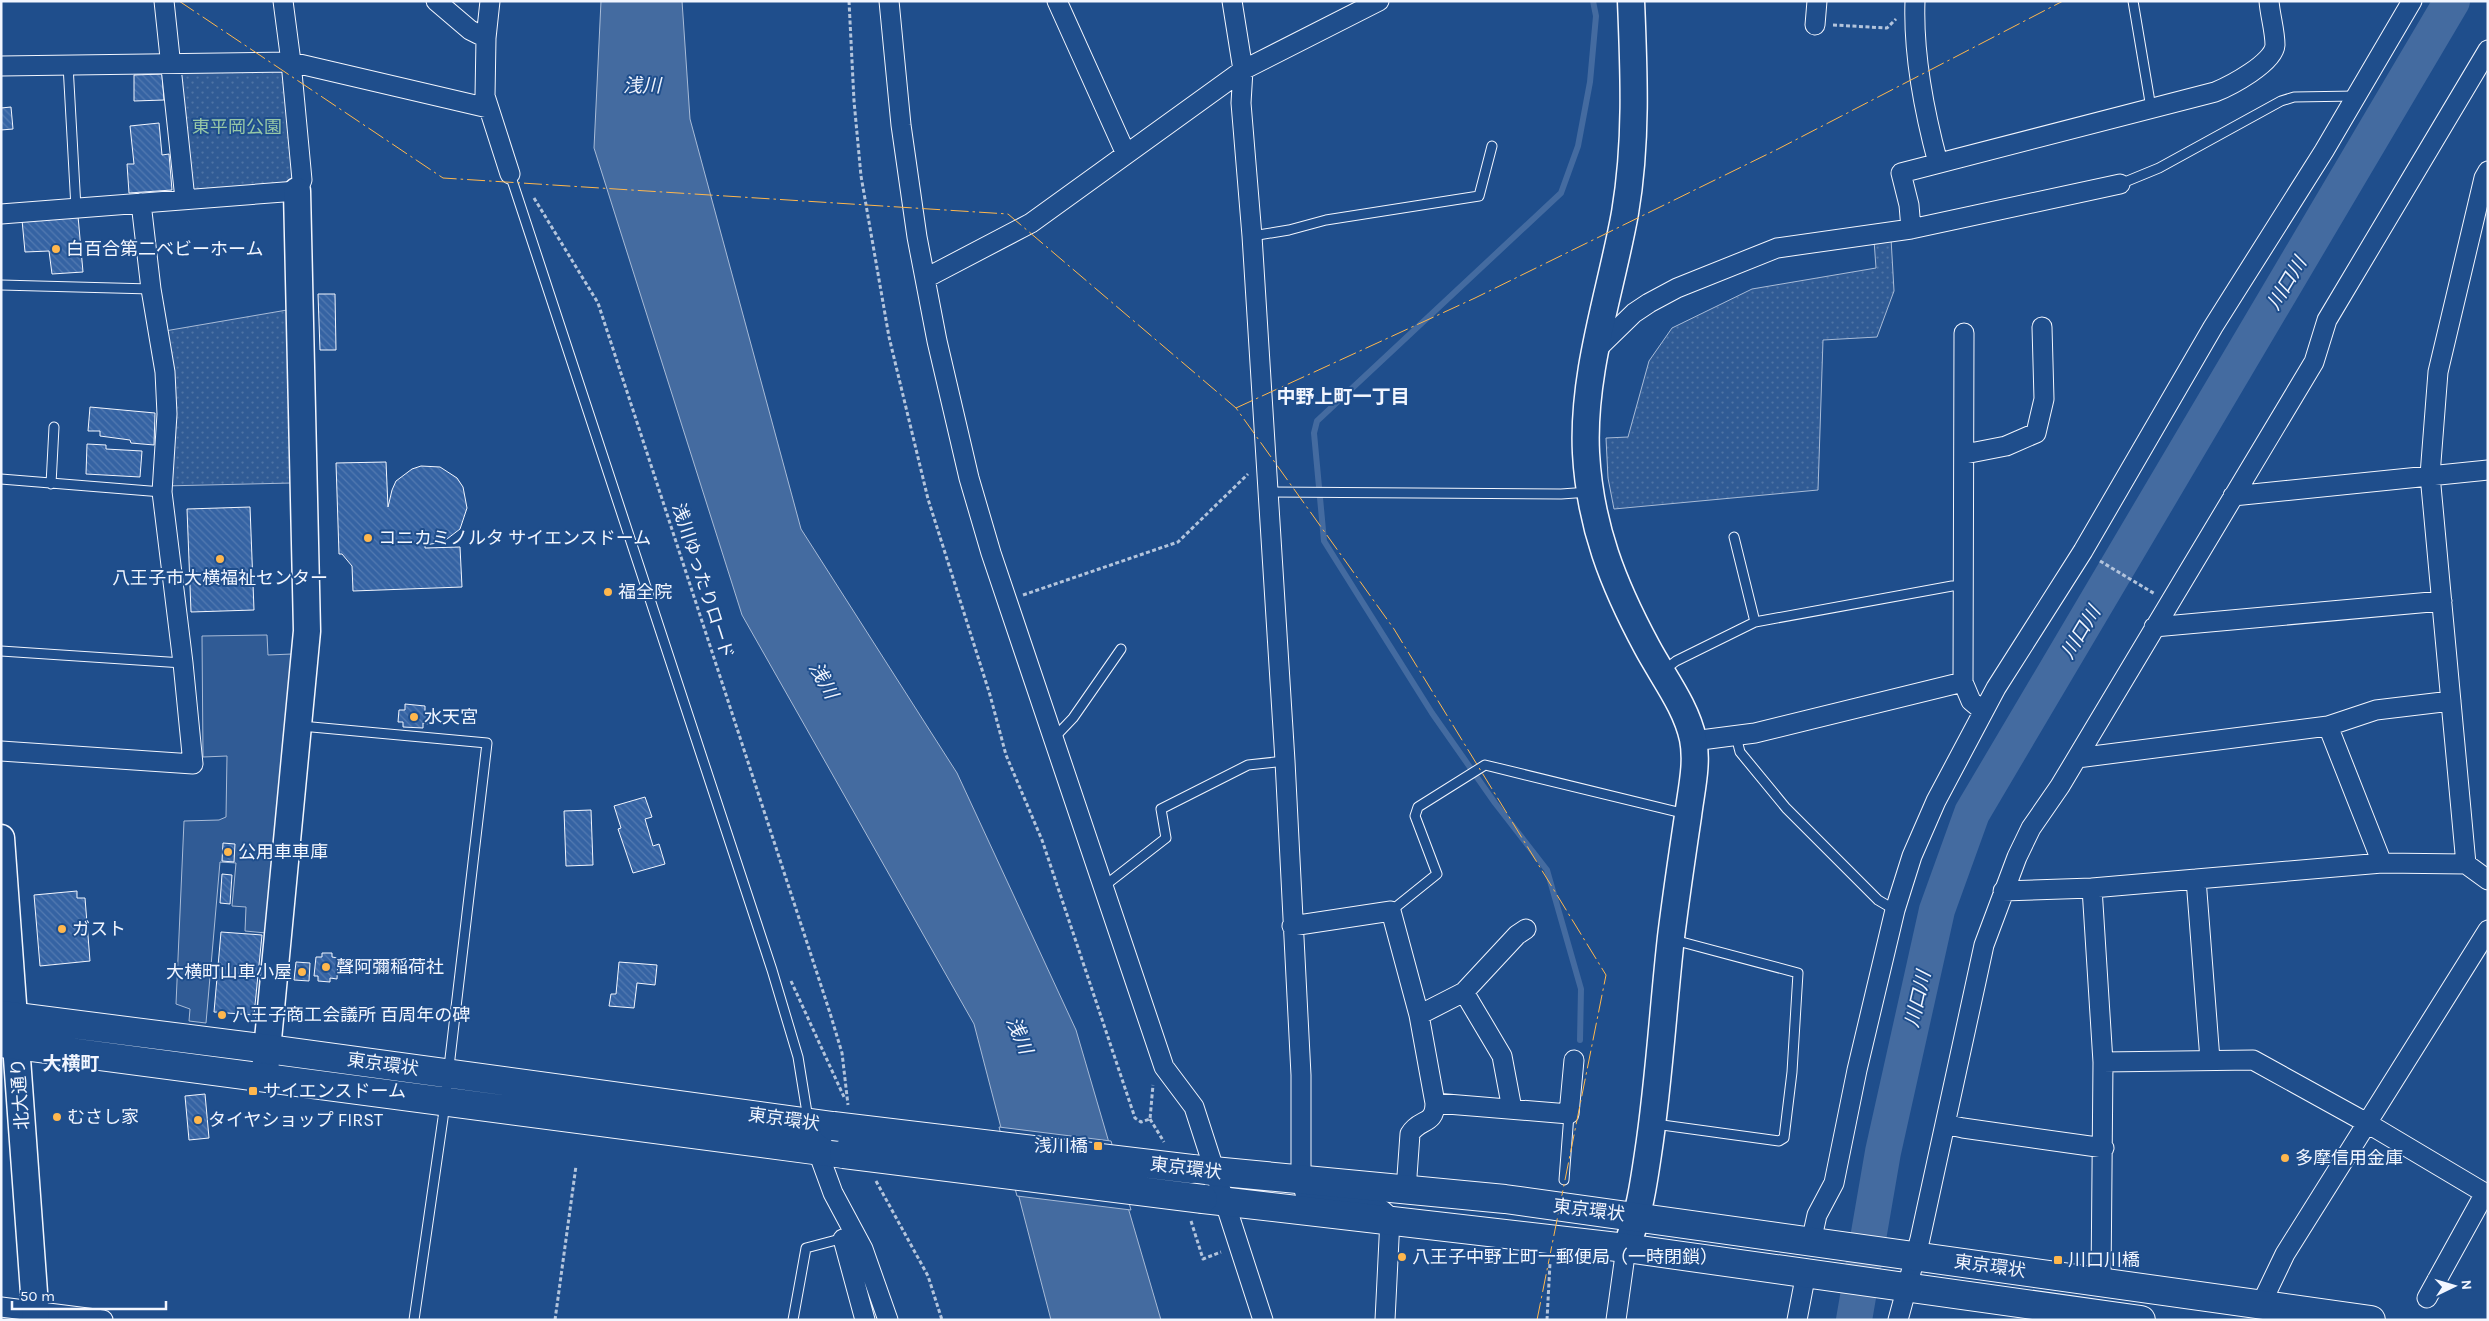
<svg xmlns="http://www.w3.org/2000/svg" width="2489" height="1321" font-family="Karla,'Noto Sans JP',sans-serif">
  <defs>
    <pattern id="grass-dots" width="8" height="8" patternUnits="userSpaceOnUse" patternTransform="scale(1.25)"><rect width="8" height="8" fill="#305b95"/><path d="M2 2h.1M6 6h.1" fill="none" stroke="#4e73a5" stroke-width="1.8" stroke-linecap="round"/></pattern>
    <pattern id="building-back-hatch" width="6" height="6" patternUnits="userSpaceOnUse" patternTransform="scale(1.25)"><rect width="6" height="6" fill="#3563a3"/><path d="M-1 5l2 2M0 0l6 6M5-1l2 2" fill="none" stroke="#537ab1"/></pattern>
  </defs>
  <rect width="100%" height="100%" fill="#1f4e8c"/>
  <path fill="url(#grass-dots)" stroke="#a8bbd7" d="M171 62H291L297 191 185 199Z
    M1891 238 1894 291 1877 337 1823 340 1818 490 1614 509 1608 478 1606 438 1628 437 1649 361 1672 328 1752 289 1876 268 1874 240Z
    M287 310 292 483 163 486 159 332Z"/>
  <path fill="#305b95" stroke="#a8bbd7" d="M267 635 268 655 292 654 266 933 245 931 246 907 232 906 236 863 220 862 206 1023 189 1021 190 1009 176 1004 184 821 219 820 226 817 227 756 203 757 202 636Z"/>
  <path fill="#446ba0" stroke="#a8bbd7" d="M601 1H682L690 119 801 529 957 773 1076 1030 1161 1320H1051L974 1024 742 615 594 148Z"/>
  <path fill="#1f4e8c" stroke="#a8bbd7" d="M999 1127 1111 1141 1131 1210 1017 1196Z"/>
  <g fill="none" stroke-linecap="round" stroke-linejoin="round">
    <path stroke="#446ba0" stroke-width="6" d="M1580 1040 1581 989 1547 870 1495 803 1432 713 1324 541 1314 433 1317 421 1561 193 1578 146 1590 82 1596 16 1593 1"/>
    <path stroke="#446ba0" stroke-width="36" d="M1854 1320 1883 1152 1937 910 1972 813 2452 1"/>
  </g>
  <path fill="url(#building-back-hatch)" stroke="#f2f6ff" d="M162 74 164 100 134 101V75Z
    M11 107 13 129 1 130V108Z
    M159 123 162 155 169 154 172 190 129 193 127 164H134L130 126Z
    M78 216 83 272 52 274 49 251 25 252 22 220Z
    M318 294H335L336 350H320Z
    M90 407 155 413 154 445 131 443 130 440 100 436V431H88Z
    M87 444 106 445V449L142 451 140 477 86 474Z
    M386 462 388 507 392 490 396 481 412 469 421 466 440 467 457 478 463 487 467 508 460 529 443 542 425 545V548L460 547 462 587 353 591 352 566 342 554H339L336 463Z
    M250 507 254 610 191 612 187 509Z
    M405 704 425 706V713H430L429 724 423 723V728L403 727V722H398L399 710H405Z
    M645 797 652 817 645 819 653 846 659 844 665 864 633 873 618 829 621 828 614 806Z
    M591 810 593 865 566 866 564 811Z
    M223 843 235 844 234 862 222 861Z
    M222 874 232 875 230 904 220 903Z
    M77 891V898H85L90 961 40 966 34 895Z
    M221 932 262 935 254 1015 214 1012Z
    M322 953H332V957L338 958 337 979 330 978V982L318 981V976H314L316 957H322Z
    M296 962 310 963 309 981 294 980Z
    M619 962 657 965 655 985 637 983 634 1008 609 1006 611 994H616Z
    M205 1094 209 1138 189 1140 185 1096Z"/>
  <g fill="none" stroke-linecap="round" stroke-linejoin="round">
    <g stroke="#f2f6ff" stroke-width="11">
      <path id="lane" d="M2133 1 2151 108
        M68 65 76 208
        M510 174 772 970 798 1057 808 1119
        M2120 184 2159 168 2281 101 2294 97 2356 96
        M1252 236 1289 230 1326 220 1479 196 1492 146
        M1 285 151 289
        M1 479 162 492
        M51 484 54 427
        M1267 492 1561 494 1589 492
        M1734 537 1755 622
        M1 651 183 663
        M1663 671 1676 661 1755 622 1952 586H1964
        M301 726 487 743 443 1118 414 1320
        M1736 736 1740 752 1786 808 1878 900 1895 910
        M1053 739 1073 718 1121 649
        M1103 887 1166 838 1161 809 1248 765 1285 761
        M1391 911 1437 874 1415 816 1418 807 1485 765 1686 814
        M1655 1124 1779 1141 1784 1138 1792 1072 1798 973 1674 940
        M1564 1180 1569 1114
        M793 1320 806 1248 844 1238"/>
    </g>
    <g stroke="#f2f6ff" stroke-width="21">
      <path id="street" d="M164 1 185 199
        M436 1 470 30 486 38
        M490 1 486 38 485 96 510 174
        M889 1 901 125 917 237 937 341 969 478 991 553 1164 1067 1194 1107 1263 1320
        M1057 1 1126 154
        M1232 1 1243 70 1241 103 1252 236 1285 761 1301 1075V1180L1305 1193 1311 1195C1334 1198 1377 1196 1390 1219L1385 1320
        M1915 1C1913 55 1924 111 1938 163
        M1815 25 1817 1
        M1 66 291 62 488 108
        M1 214 297 191 302 180 291 62 283 1
        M1911 229 1909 205 1901 173 2215 92C2230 86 2274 63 2275 45 2275 31 2270 15 2269 1
        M926 278 1031 223 1243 70 1379 1
        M1964 333 1963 682 1971 701 1983 711
        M1597 349 1634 313 1649 303 1677 288 1777 248 1911 229 2120 184
        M1965 454 2006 446 2036 433 2044 399 2042 327
        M2233 496 2488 470
        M2154 627 2442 601
        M2328 726 2382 863
        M1693 741 1755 733 1963 682
        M1 751 193 764 183 663 162 492 167 414 165 372 151 289 141 203
        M2077 758 2328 726 2376 710 2451 701
        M2466 864 2430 475 2438 372 2484 178 2488 171
        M2196 879 2210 1060
        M2092 888 2382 863 2466 864 2488 880
        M2003 891 2092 888 2103 1062 2101 1281
        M1292 926 1391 911 1419 1015 1435 1103C1435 1126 1419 1118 1410 1134L1406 1190
        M1464 992 1502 1056 1512 1109
        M1419 1015 1464 992 1517 935 1526 929
        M2103 1062 2253 1060 2367 1123 2488 1195
        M1435 1103 1569 1114 1574 1060
        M1945 1124 1963 1128 2104 1148
        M814 1141 833 1193 863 1249 888 1320
        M843 1239 865 1320
        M1811 1242 1817 1215 1834 1183 1857 1070 1895 910 1912 856 1936 801 1996 688 2083 551 2213 327 2324 151 2412 1
        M2427 1298 2485 1193
        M2261 1304 2285 1254 2488 930
        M1 1307 103 1320
        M1616 1320 1626 1248
        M1797 1320 1806 1273
        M1898 1320 1920 1239 1984 945 2017 857 2031 828 2060 786 2314 362 2327 320 2488 50"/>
    </g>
    <g stroke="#f2f6ff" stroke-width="29">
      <path id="secondary" d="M1 838 36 1320
        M265 1071 307 631 297 191
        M1626 1248C1639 1215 1643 1188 1648 1154 1659 1082 1663 1009 1671 937 1676 897 1682 856 1688 816 1691 791 1698 764 1693 739 1686 706 1663 677 1647 647 1613 584 1590 526 1586 453 1582 372 1611 291 1625 213 1637 142 1634 73 1631 1"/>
    </g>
    <g stroke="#f2f6ff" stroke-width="30">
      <path id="highway" d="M1 1015 268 1049 833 1126
        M1 1043 844 1154
        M1192 1169 1505 1199 2371 1320
        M1203 1199 1626 1248 2141 1320"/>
    </g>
    <path stroke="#b3c4dc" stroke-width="3" stroke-dasharray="4 2.5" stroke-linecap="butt" d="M849 1 854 101 861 176 889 337 928 499 990 695 1006 755 1042 840 1135 1118 1141 1122 1150 1119 1153 1085
      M1833 25 1887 28 1896 19
      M534 198 598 303 830 1013 842 1053 848 1105
      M2100 561 2155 594
      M1023 595 1178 542 1248 474
      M791 981 844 1097
      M1150 1119 1164 1142
      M876 1181 928 1276 942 1320
      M1191 1221 1203 1259 1221 1252
      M555 1320 576 1166
      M1547 1320 1550 1263"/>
    <use href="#lane" stroke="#1f4e8c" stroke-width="9"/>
    <use href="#street" stroke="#1f4e8c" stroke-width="19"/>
    <use href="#secondary" stroke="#1f4e8c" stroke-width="26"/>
    <use href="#highway" stroke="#1f4e8c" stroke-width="28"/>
    <g stroke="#f2f6ff" stroke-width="30" stroke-linecap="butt">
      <path id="highway-bridge" d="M833 1126 1192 1169
        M844 1154 1203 1199"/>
    </g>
    <use href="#highway-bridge" stroke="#1f4e8c" stroke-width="28"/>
    <path stroke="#ffb74d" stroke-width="1" stroke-dasharray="18 4 2.5 4" stroke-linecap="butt" d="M179 1 443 178 1008 214 1236 408 1394 629 1606 975 1537 1320
      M1236 408 1475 298 1778 149 2063 1"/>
  </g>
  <g fill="#ffb74d" stroke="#1f4e8c" stroke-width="2">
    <circle cx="56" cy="249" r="5"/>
    <circle cx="368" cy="538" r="5"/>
    <circle cx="220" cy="559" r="5"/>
    <circle cx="608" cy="592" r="5"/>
    <circle cx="414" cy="717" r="5"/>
    <circle cx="228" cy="852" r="5"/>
    <circle cx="62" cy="929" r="5"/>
    <circle cx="326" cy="967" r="5"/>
    <circle cx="302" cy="972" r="5"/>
    <circle cx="222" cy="1015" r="5"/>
    <rect x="248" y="1086" width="10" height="10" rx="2.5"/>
    <circle cx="57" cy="1117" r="5"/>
    <circle cx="198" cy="1120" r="5"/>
    <rect x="1093" y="1141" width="10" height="10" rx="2.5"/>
    <circle cx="2285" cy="1158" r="5"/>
    <circle cx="1402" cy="1257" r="5"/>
    <rect x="2053" y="1255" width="10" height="10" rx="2.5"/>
  </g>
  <g text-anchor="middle" stroke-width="4" stroke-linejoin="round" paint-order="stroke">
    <g font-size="18" fill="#97c8a6" stroke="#1f4e8c">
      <text x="237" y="133">東平岡公園</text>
    </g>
    <g font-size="18" fill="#f2f6ff" stroke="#1f4e8c" text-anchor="start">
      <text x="66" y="255">白百合第二ベビーホーム</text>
      <text x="378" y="544">コニカミノルタ サイエンスドーム</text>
      <text x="220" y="584" text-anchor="middle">八王子市大横福祉センター</text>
      <text x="618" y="598">福全院</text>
      <text x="424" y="723">水天宮</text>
      <text x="238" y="858">公用車車庫</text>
      <text x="72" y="935">ガスト</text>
      <text x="336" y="973">聲阿彌稲荷社</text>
      <text x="292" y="978" text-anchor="end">大横町山車小屋</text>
      <text x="232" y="1021">八王子商工会議所 百周年の碑</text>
      <text x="263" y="1097">サイエンスドーム</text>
      <text x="67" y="1123">むさし家</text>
      <text x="208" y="1126">タイヤショップ FIRST</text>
      <text x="1088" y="1152" text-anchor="end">浅川橋</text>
      <text x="2295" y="1164">多摩信用金庫</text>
      <text x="1412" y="1263">八王子中野上町一郵便局（一時閉鎖）</text>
      <text x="2068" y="1266">川口川橋</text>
    </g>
    <g font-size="18" fill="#f2f6ff" stroke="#1f4e8c">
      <text transform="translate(703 581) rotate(72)" y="6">浅川ゆったりロード</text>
      <text transform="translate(383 1064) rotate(8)" y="6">東京環状</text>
      <text transform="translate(20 1094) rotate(-94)" y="6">北大通り</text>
      <text transform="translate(784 1119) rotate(8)" y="6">東京環状</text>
      <text transform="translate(1186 1168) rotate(7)" y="6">東京環状</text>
      <text transform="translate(1589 1210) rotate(7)" y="6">東京環状</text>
      <text transform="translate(1990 1266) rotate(8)" y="6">東京環状</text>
    </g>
    <g font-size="19" font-style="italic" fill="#f2f6ff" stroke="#1f4e8c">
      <text x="642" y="92">浅川</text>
      <text transform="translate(2286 283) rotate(-59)" y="7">川口川</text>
      <text transform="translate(2080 632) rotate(-59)" y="7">川口川</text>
      <text transform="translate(824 680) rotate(61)" y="7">浅川</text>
      <text transform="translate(1917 999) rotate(-77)" y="7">川口川</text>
      <text transform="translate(1020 1035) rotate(67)" y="7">浅川</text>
    </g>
    <g font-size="19" font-weight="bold" fill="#f2f6ff" stroke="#1f4e8c">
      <text x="1343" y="403">中野上町一丁目</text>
      <text x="71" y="1070">大横町</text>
    </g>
  </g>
  <rect width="2489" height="1321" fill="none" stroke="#f2f6ff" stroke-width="5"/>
  <g transform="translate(2454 1286) rotate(85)" stroke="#1f4e8c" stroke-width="4" paint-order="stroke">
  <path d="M0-4L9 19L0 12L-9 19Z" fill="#f2f6ff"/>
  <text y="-8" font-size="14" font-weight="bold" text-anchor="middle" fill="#f2f6ff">N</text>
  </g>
  <path d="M12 1301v8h154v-8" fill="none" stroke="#f2f6ff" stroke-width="2.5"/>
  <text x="20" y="1301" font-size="15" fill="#f2f6ff" stroke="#1f4e8c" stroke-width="4" paint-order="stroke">50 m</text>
</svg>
